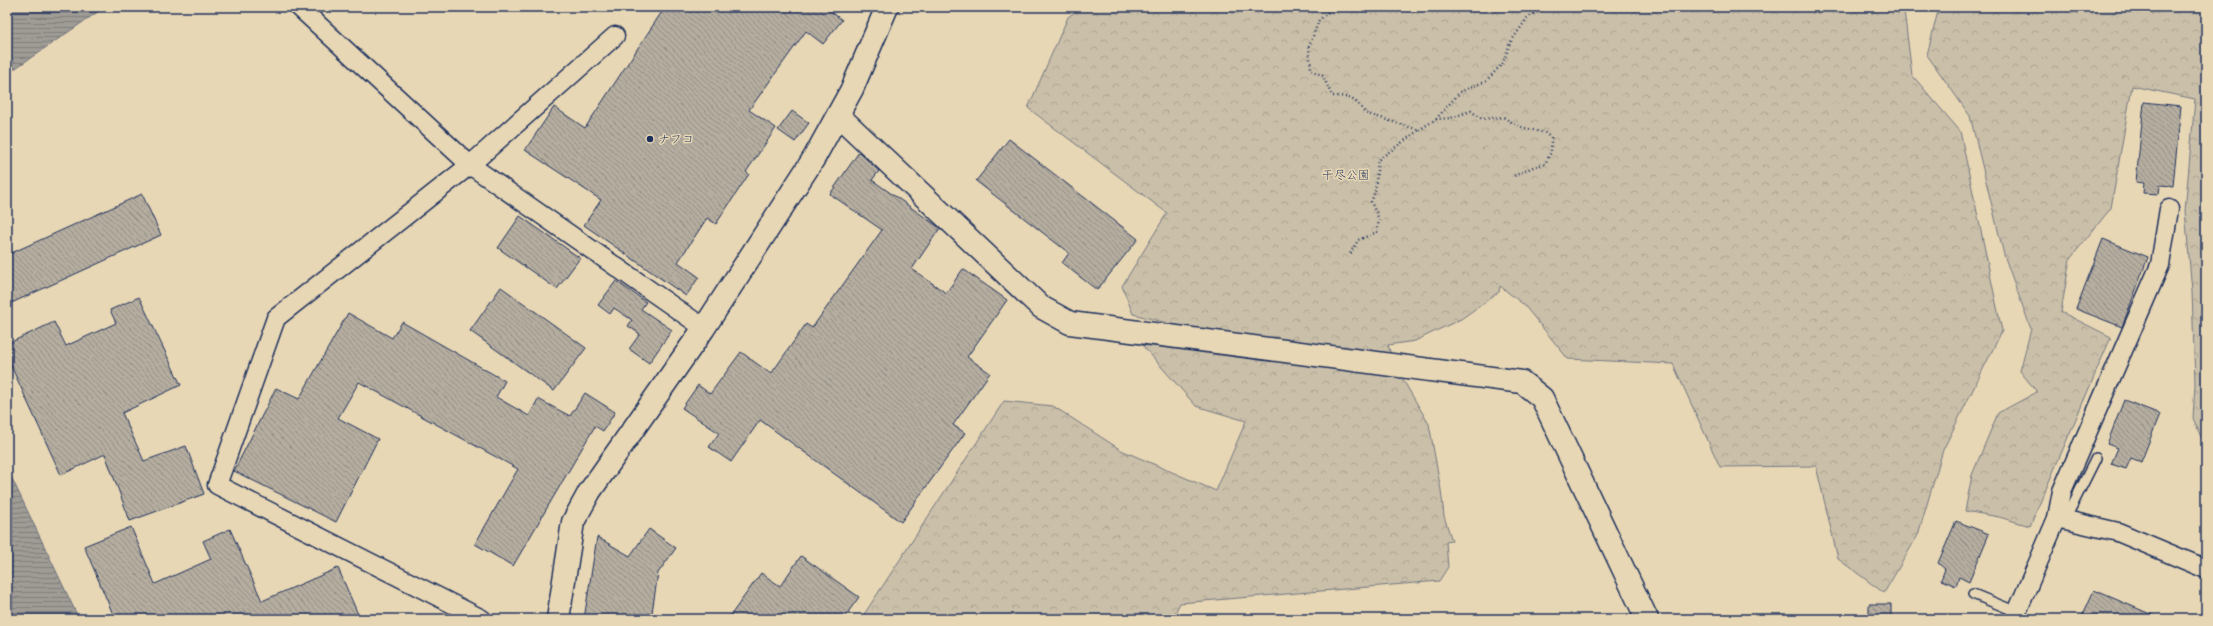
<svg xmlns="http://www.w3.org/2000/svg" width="2213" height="626" font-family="Kalam,'Klee One',sans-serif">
  <defs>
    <pattern id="forest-crowns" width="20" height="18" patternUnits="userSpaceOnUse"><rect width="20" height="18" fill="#cabfa8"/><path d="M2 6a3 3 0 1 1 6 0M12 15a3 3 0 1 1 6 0" fill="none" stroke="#ada493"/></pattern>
    <pattern id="water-rules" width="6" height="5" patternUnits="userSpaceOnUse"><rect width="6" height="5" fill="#9f9c95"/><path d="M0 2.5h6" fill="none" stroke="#81807d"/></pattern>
    <pattern id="building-back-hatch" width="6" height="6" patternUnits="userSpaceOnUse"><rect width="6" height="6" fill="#b5ad9f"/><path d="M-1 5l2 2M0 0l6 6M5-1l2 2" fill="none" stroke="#928d85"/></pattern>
  </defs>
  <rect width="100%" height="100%" fill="#e8d7b4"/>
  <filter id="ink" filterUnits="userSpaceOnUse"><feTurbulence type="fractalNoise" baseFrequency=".025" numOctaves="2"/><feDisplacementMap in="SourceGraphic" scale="8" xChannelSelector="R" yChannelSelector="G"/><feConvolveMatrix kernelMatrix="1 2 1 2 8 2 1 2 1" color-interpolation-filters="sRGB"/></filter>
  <g filter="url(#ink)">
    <path fill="url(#forest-crowns)" stroke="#727783" d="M1081 7H1907L1904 10 1912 75 1960 131 2002 331 1943 450 1918 535 1884 593 1838 559 1816 466 1720 467 1673 364 1568 359 1524 305 1500 286 1499 292 1461 319 1415 341 1388 345 1397 372 1399 373 1429 424 1441 490 1444 516 1452 541 1446 542 1448 567 1439 581 1180 603 1172 619H861L1004 401 1053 406 1121 450 1216 491 1246 421 1196 406 1142 345 1197 350 1167 323 1133 314 1122 286 1167 213 1028 108 1068 17Z
      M1942 7H2206V449L2193 418 2195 385 2192 291 2185 211 2195 99 2132 86 2111 208 2070 259 2061 312 2111 337 2030 526 1999 517 1965 511 1972 475 1998 413 2037 392 2020 371 2031 329 2004 255 1970 116 1927 55 1938 11Z"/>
    <path fill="url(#water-rules)" stroke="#6a707f" d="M7 7H105L7 74Z
      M7 468 79 619H7Z"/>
    <path fill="url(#building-back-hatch)" stroke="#1b2f5e" d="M665 7H825L842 20 823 44 806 31 749 110 776 128 746 172 749 174 716 224 707 218 678 262 699 277 686 296 584 225 601 200 525 150 554 107 585 128Z
      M2144 102 2181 106 2173 186 2160 185 2159 194 2143 193 2144 183 2136 182Z
      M792 111 809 123 795 142 778 130Z
      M1009 139 1138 239 1097 290 1062 263 1069 253 976 181Z
      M859 152 879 171 872 180 940 228 912 269 946 293 963 269 1007 300 967 357 990 373 953 425 965 433 901 522 760 420 731 462 709 447 719 433 682 408 698 385 710 394 741 352 771 374 806 324 812 328 882 230 830 194Z
      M142 194 161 235 7 305V255Z
      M520 216 580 258 557 289 498 248Z
      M2103 239 2148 257 2122 327 2076 309Z
      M616 281 646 302 641 309 672 330 649 363 629 349 640 334 628 326 632 320 614 308 610 314 598 305Z
      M501 287 586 348 554 391 470 331Z
      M139 297 181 385 122 413 144 461 186 446 204 494 130 521 105 454 61 475 7 357V344L54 322 66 346 116 323 110 310Z
      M348 313 392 338 402 322 505 381 496 397 529 416 538 399 570 416 585 393 615 412 603 431 595 426 513 566 475 544 518 469 359 382 338 418 378 439 336 522 234 471 276 388 299 399Z
      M2124 400 2160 414 2141 462 2131 458 2126 469 2111 464 2118 448 2107 444Z
      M1956 521 1989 534 1969 582 1959 577 1956 586 1941 580 1945 569 1938 563Z
      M131 527 155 584 211 559 203 541 230 529 262 601 338 568 360 619H115L84 546Z
      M649 529 676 548 658 573 651 619H584L597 537 630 556Z
      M801 556 859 597 843 619H728L761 573 780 586Z
      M2094 590 2162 619H2081Z
      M1869 604H1891V619H1869Z"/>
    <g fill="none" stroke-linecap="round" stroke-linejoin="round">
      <g stroke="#1b2f5e" stroke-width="12">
        <path id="lane" d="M2065 520 2096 458
          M1973 594 2017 612"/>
      </g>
      <g stroke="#1b2f5e" stroke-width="21">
        <path id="street" d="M299 7 470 165 615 36
          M2057 518 2062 491 2160 265 2169 209
          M482 619 217 485 276 318 470 165 704 328
          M2014 619 2057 518 2118 532 2206 569"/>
      </g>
      <g stroke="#1b2f5e" stroke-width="25">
        <path id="secondary" d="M838 115 1041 307 1070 323 1522 382 1542 398 1647 619
          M558 619 573 522 590 491 704 328 814 158 852 89 887 7"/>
      </g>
      <path stroke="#1b2f5e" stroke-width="2.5" stroke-dasharray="1 3" stroke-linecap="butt" d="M1334 7 1319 20 1309 47 1311 70 1323 76 1332 96C1348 96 1357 99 1365 113L1419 130 1378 160 1375 192 1371 202 1379 219 1377 232 1358 240 1349 256
        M1436 119 1460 92 1486 81 1503 63 1510 43 1528 17 1548 7
        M1419 130 1436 119 1451 118 1471 111 1482 119 1503 117 1518 126 1545 133 1551 138V152L1545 164 1535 166 1512 177"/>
      <use href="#lane" stroke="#e8d7b4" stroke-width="9"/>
      <use href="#street" stroke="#e8d7b4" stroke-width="18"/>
      <use href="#secondary" stroke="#e8d7b4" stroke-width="22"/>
    </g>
  </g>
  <circle fill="#1b2f5e" stroke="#e8d7b4" stroke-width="1.5" cx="650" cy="139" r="4"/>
  <g text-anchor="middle" stroke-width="3" stroke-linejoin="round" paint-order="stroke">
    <g font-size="12" fill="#1b2f5e" stroke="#e8d7b4" text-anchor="start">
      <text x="658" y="143">ナフコ</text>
    </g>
    <g font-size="12" fill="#354569" stroke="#e8d7b4">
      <text x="1346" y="179">干尽公園</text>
    </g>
  </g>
  <rect width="2213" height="626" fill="none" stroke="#e8d7b4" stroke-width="24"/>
  <rect x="12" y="12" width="2189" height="602" fill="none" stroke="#1b2f5e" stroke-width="1.5" filter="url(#ink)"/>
</svg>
